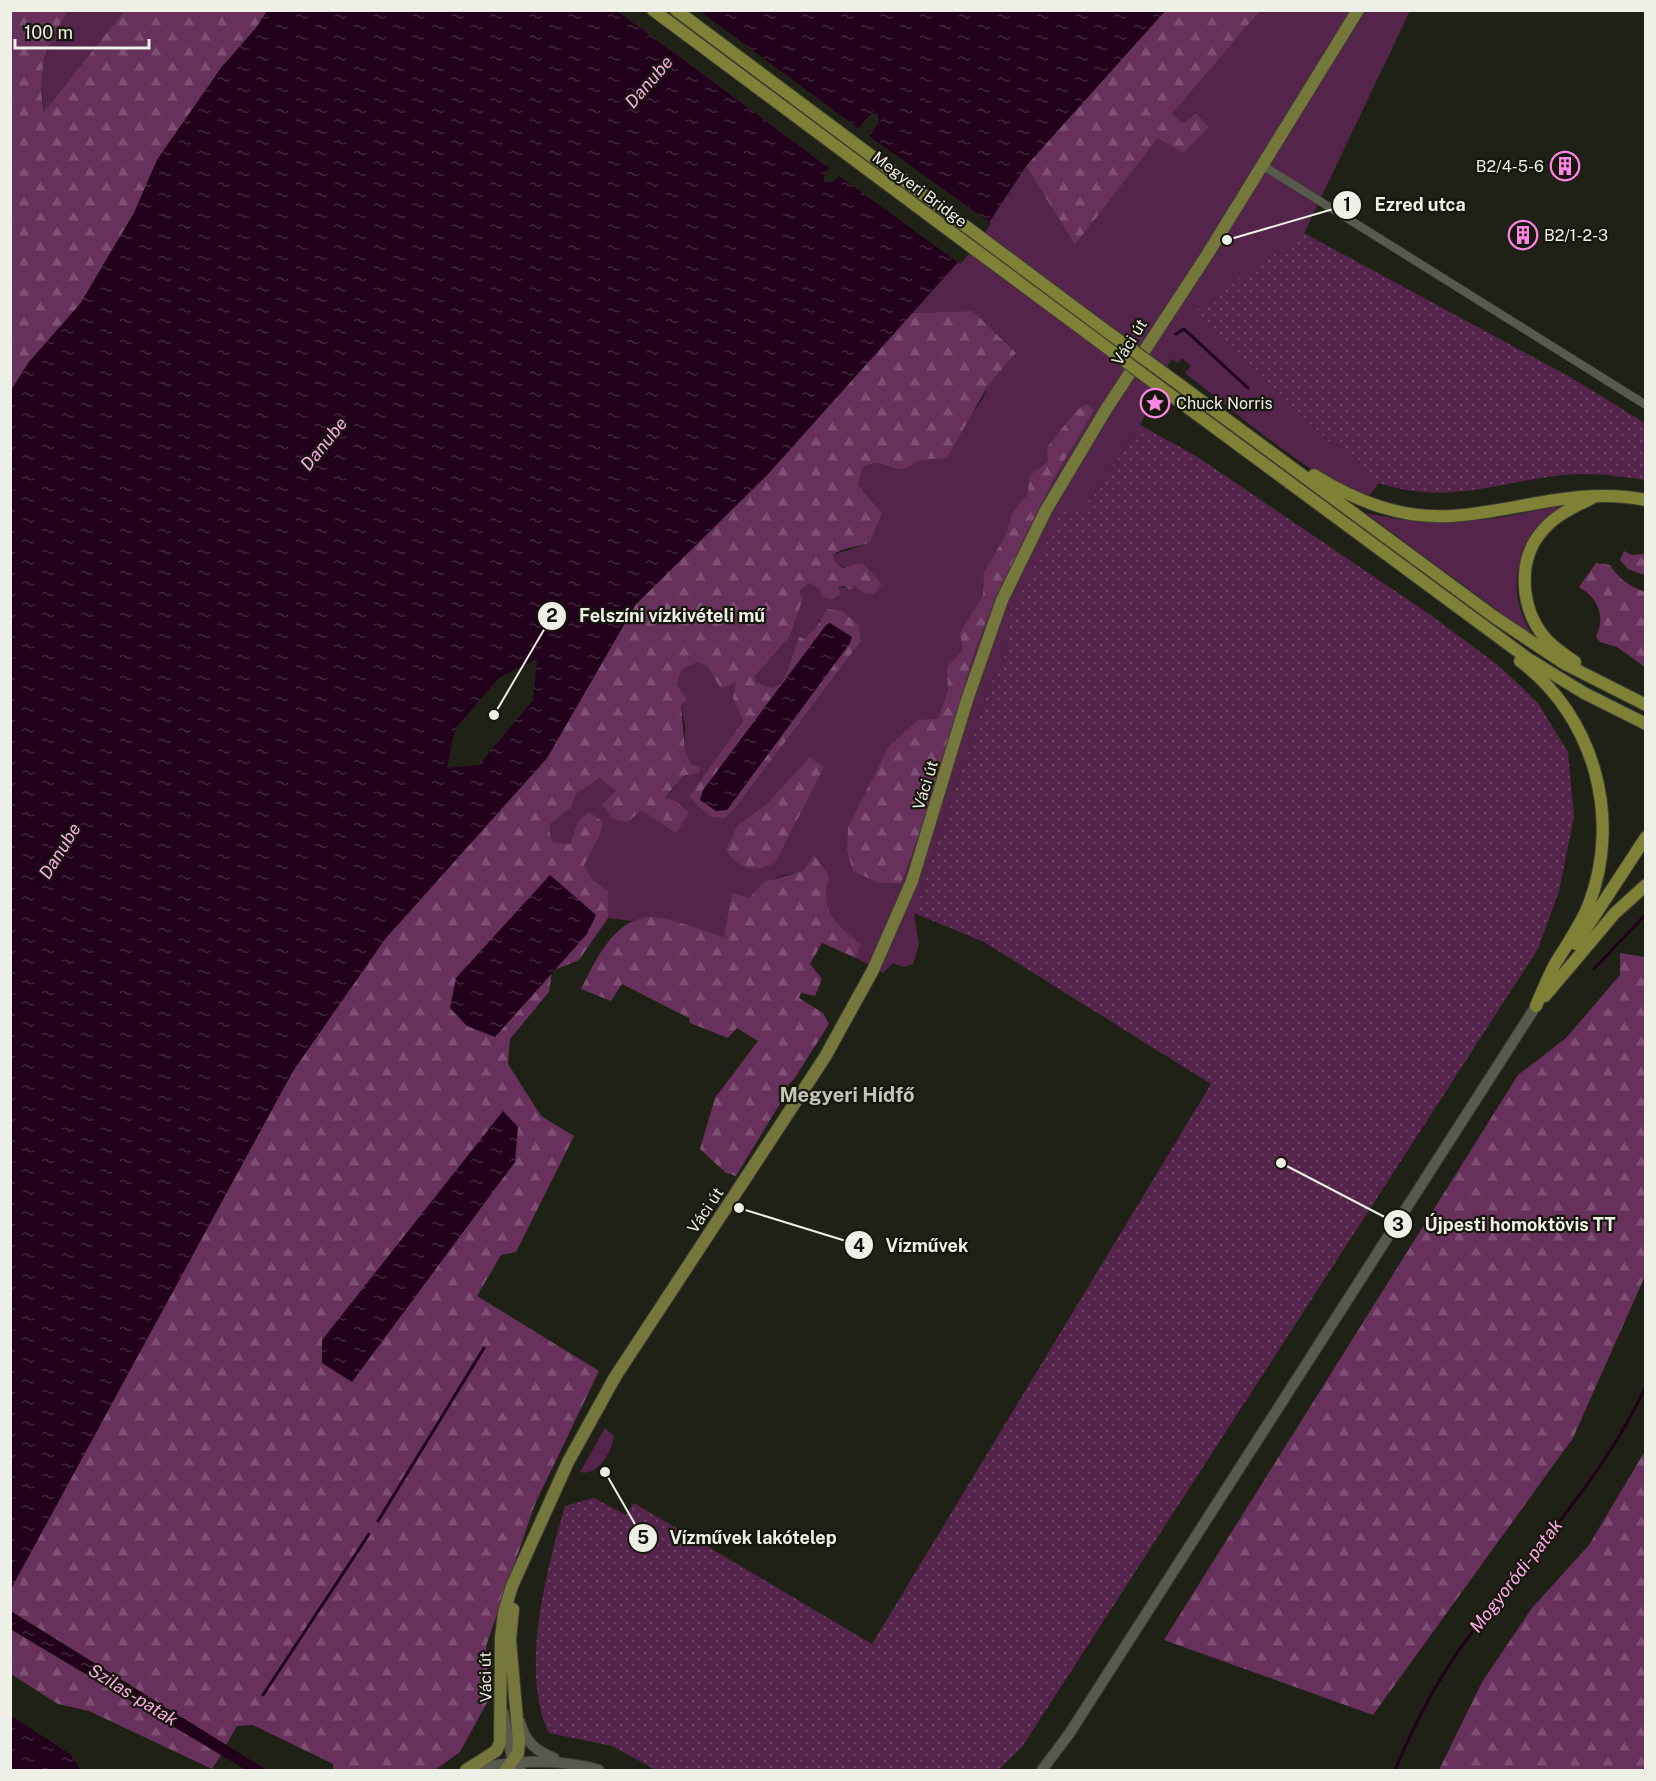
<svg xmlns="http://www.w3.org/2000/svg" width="1656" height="1781" font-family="'Public Sans',sans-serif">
  <defs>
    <pattern id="forest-firs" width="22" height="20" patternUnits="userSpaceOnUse" patternTransform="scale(1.5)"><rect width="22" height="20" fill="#68315c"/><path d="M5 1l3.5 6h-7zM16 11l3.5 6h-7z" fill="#7e4f73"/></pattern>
    <pattern id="park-dots" width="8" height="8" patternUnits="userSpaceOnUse" patternTransform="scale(1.5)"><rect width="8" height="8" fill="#54244a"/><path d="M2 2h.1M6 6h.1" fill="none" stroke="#6d4464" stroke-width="1.8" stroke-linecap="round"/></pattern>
    <pattern id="water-ripples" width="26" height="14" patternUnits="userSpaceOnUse" patternTransform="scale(1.5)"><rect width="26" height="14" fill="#22001c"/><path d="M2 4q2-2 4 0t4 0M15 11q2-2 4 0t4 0" fill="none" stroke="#42263d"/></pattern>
  </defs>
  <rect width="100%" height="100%" fill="#202116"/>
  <path fill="#54244a" d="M68 11H124L44 112 40 76 53 33Z
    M1260 11H1410L1304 233 1195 311 1329 442 1351 452 1379 483 1366 500C1300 469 1243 418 1185 373L1191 366 1182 358 1178 363 1171 359 1140 425 1083 509 1064 508 1008 619C1009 643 1006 665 990 684L914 913 919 944 913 964 904 967 893 963 883 973 856 958 861 944C834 924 820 912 829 876 768 864 754 890 725 937L650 917 633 921 608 918V891L593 880 584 865 599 838 578 821 570 844 553 842 550 835V824L571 808 576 794 600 778 641 810 676 832 665 799 683 776 698 773 699 767 691 764 685 749V725L677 685 682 668 698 662 707 666 721 689 737 681 733 698 743 721 690 797 725 818 737 806 861 641 859 625 819 620 817 626 805 638 799 637 782 684 771 688 756 682 755 676 790 636 803 598 799 591 810 583C824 591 866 587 882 583 868 571 851 573 836 563L833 555 870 543 882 513 858 485 863 467C881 459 884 468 899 469 909 470 912 463 920 460 924 459 930 460 934 460L967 421 982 400 987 387 1016 353 973 311 909 313 976 242 1026 166 1075 245 1158 138 1209 127 1196 113 1183 123 1172 114Z
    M1564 505C1522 538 1501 580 1530 631L1528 633 1366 513 1396 519 1441 523 1498 518Z
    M605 1428 614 1436C612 1451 598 1477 580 1472Z"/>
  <path fill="url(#forest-firs)" d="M11 11H68C46 43 36 72 44 112L124 11H267L256 28 221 68 157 160 134 213 80 304 29 362 11 390Z
    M1165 11H1260L1172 114 1183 123 1196 113 1209 127 1183 153 1158 138 1075 245 1026 166Z
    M973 311 1016 353 987 387 947 458C939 459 931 459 923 460 914 461 910 469 901 469 885 469 882 458 863 467L858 485 882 513 870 543 841 550 833 555 836 563 843 568 862 563 882 584 874 594H865L855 586 851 590 844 586 838 587 840 594 833 599 822 597 819 588 810 583 799 591 803 598 790 636 755 676 756 682 771 688 782 684 799 637 805 638 817 626 827 609 842 611 859 625 861 641 737 806 725 818 711 817 689 797 743 721 733 698 736 682 721 689 707 666 698 662 682 669 677 685 687 699 681 705 685 749 691 764 700 767 699 773 683 776 665 798 676 801 689 813 676 833 641 810 628 822 612 819 602 804 616 791 600 778 576 794 571 808 550 824V835L553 842 570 844 578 821 589 812 603 822 599 838 584 865 593 880 608 891V918L579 960 552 971 549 992 510 1039 508 1064 541 1116 574 1136 516 1252 501 1255 477 1296 599 1371 535 1504 486 1646 489 1699 460 1752 435 1770H333V1764L253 1725 237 1726 226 1745 11 1611 10 1589 293 1071 385 939 547 758 636 604 769 473 909 313Z
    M1086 404 1094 410 1054 478 995 598 974 653 930 805 901 883H879L853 871 847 851 848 827 889 746 918 720 938 719 948 690 947 667 963 650 960 633 983 595 984 572 1006 535 1013 511 1028 494 1029 476 1048 462 1047 447 1077 410Z
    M1624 551 1632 555 1645 554V575L1628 569 1620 560Z
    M1596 563 1610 565C1620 580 1629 586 1645 592V667L1617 647 1600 642 1596 637C1606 616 1598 598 1579 587Z
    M810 757 824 767 775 863C752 872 740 871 726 850L737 826 768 803Z
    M814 855 829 876C820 912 835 924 861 944L856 958 822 943 810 964 822 979 815 996 801 993 799 998 823 1013 829 1024 794 1079 782 1091 784 1097 736 1176 726 1173 700 1149 715 1098 758 1041 737 1028 728 1038 690 1023 689 1018 622 984 611 1001 581 989C595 962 612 921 648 917 663 915 707 932 724 937L732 893 749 898 764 882 803 871Z
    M1620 953 1645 957V1276L1573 1438 1373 1715 1164 1640 1518 1075 1566 1038 1620 975Z
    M1645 1451V1766L1642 1770H1439L1482 1682 1532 1608 1589 1545Z
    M10 1629 221 1755 212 1769 89 1711 58 1704 11 1674Z"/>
  <path fill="url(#park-dots)" d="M1304 233 1570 377 1645 423V480C1618 476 1591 472 1563 475 1497 482 1451 505 1382 484 1368 479 1362 460 1350 452 1344 448 1336 445 1329 442L1194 311Z
    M1140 425 1196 456 1432 616 1499 666 1538 703 1568 752 1574 817 1559 891 1538 949 1022 1747 998 1770H656L612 1746 549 1733C519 1672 547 1568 565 1506L594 1498 626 1515 634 1503 872 1644 1211 1084 984 942 914 913 990 684C1006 665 1009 643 1008 619L1064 507 1083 509Z"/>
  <path fill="url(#water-ripples)" fill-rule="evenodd" d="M267 11H1165L1026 166 976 242 769 473 636 604 547 758 385 939 293 1071 11 1589V390L29 362 80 304 134 213 157 160 221 68 256 28ZM537 659 533 700 479 765 447 768 455 729 500 677Z
    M830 623 852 637 850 643 727 810 716 811 700 800 703 790 826 625Z
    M550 875 596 915 587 934 495 1037 467 1026 450 1008 456 978Z
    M503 1111 518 1127 515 1162 352 1382 322 1363V1340Z
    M10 1611 267 1770H246L11 1629Z
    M10 1715 70 1754 81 1770H11Z"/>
  <path fill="#202116" d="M617 11H700L858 128 872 113 878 114 879 123 869 136 991 223 978 244 960 264 839 176 834 181 825 183 823 177 829 168Z"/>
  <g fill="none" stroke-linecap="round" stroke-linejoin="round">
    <path stroke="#22001c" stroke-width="3" d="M1176 334 1184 329 1248 388
      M1594 969 1646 914
      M378 1521 484 1348
      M263 1695 369 1534
      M1395 1770C1414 1725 1438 1678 1467 1639 1528 1556 1602 1481 1646 1386"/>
    <g stroke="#3c3c35" stroke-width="9">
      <path id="minor" d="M1262 165 1646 405"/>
    </g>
    <g stroke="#3c3c35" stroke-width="12">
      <path id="secondary" d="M503 1712 513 1763 521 1770
        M520 1722C525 1742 536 1751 554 1758
        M469 1770C513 1761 554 1757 599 1770
        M1042 1770 1069 1734 1536 1006"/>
    </g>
    <g stroke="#3c3c35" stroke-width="14">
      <path id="primary" d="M466 1770 496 1751 500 1743 501 1637 504 1613 512 1586 568 1462 615 1377 825 1057 873 970 912 881 967 700 1002 600 1046 510 1105 411 1207 255 1358 10
        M506 1770 518 1753 519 1742 510 1640 513 1609"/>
    </g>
    <g stroke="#3c3c35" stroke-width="14">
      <path id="trunk" d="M653 10 962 240
        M676 10 1094 322
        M1176 382 1493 616 1565 664 1646 705
        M1168 393 1527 658 1584 693 1646 724
        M1314 475C1356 501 1400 519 1451 516 1517 512 1578 486 1646 500
        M1520 661C1594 716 1622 818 1589 904 1581 925 1567 944 1555 964 1548 977 1542 992 1536 1006
        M1575 662C1565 655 1554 648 1546 639 1520 609 1516 559 1544 529 1557 514 1576 506 1594 497
        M1576 944 1646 837
        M1545 996 1615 913 1646 885"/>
    </g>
    <use href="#minor" stroke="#585a4d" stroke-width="8"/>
    <use href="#secondary" stroke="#585a4d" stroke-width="10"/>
    <use href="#primary" stroke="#75773c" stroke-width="12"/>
    <use href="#trunk" stroke="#7e8136" stroke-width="12"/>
    <g stroke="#3c3c35" stroke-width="14" stroke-linecap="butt">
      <path id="trunk-bridge" d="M962 240 1168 393
        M1094 322 1176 382"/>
    </g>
    <use href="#trunk-bridge" stroke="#7e8136" stroke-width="12"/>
  </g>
  <defs>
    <g id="building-ring" transform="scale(1.5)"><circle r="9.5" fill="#17170d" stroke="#fc86e3" stroke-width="1.5"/><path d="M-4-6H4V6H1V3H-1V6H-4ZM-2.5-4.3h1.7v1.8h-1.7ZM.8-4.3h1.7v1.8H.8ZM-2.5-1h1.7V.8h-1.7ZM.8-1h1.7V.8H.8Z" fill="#fc86e3"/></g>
    <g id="sight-ring" transform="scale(1.5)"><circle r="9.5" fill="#17170d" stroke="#fc86e3" stroke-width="1.5"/><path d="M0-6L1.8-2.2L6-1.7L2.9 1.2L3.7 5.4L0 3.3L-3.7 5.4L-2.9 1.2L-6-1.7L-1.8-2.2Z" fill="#fc86e3"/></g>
  </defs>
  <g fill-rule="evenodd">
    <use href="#building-ring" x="1565" y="166"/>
    <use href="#building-ring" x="1523" y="235"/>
    <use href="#sight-ring" x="1155" y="403"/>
  </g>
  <g text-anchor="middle" stroke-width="4.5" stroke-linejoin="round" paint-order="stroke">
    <g font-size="16" fill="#eeefe7" stroke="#17170d" text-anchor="start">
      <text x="1544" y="172" text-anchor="end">B2/4-5-6</text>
      <text x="1544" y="241">B2/1-2-3</text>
      <text x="1176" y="409">Chuck Norris</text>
    </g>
    <g font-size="16" fill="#eeefe7" stroke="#17170d">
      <text transform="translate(920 189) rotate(37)" y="6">Megyeri Bridge</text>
      <text transform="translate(1129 342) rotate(-58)" y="6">Váci út</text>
      <text transform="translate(925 785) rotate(-73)" y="6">Váci út</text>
      <text transform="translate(705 1210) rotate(-56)" y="6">Váci út</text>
      <text transform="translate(485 1677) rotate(-91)" y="6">Váci út</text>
    </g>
    <g font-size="18" font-style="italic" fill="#fda9e9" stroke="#17170d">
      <text transform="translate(649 82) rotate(-49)" y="6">Danube</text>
      <text transform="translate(324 444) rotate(-51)" y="6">Danube</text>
      <text transform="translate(60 851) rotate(-58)" y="6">Danube</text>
      <text transform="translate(1516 1576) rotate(-52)" y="6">Mogyoródi-patak</text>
      <text transform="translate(133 1695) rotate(32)" y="6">Szilas-patak</text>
    </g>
    <g font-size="20" font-weight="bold" fill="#c5c6b8" stroke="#17170d">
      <text x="847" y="1102">Megyeri Hídfő</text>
    </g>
  </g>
  <path fill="none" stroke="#eeefe7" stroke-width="2" d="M1227 240L1347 205M494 715L552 616M1281 1163L1398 1224M739 1208L859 1245M605 1472L643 1538"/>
  <g fill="#eeefe7" stroke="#17170d" stroke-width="2">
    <circle cx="1227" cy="240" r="6"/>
    <circle cx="494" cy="715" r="6"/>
    <circle cx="1281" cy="1163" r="6"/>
    <circle cx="739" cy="1208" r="6"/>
    <circle cx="605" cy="1472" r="6"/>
    <circle cx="1347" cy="205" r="15"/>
    <circle cx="552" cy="616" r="15"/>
    <circle cx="1398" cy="1224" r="15"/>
    <circle cx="859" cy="1245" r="15"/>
    <circle cx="643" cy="1538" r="15"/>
  </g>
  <g font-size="18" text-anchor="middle" font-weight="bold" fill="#111">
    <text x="1347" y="211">1</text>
    <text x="552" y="622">2</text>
    <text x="1398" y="1231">3</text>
    <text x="859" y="1252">4</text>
    <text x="643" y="1544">5</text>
  </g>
  <g font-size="18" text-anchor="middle" font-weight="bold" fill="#eeefe7" stroke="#17170d" stroke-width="4.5" stroke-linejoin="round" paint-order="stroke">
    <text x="1420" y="211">Ezred utca</text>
    <text x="672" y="622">Felszíni vízkivételi mű</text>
    <text x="1520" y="1231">Újpesti homoktövis TT</text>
    <text x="927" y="1252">Vízművek</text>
    <text x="753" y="1544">Vízművek lakótelep</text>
  </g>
  <rect width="1656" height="1781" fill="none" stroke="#eeefe7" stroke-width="24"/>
  <path d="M15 39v9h134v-9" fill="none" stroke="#eeefe7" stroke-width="3"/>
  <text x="24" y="39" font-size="18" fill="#eeefe7" stroke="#17170d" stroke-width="4.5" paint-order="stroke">100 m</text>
</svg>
